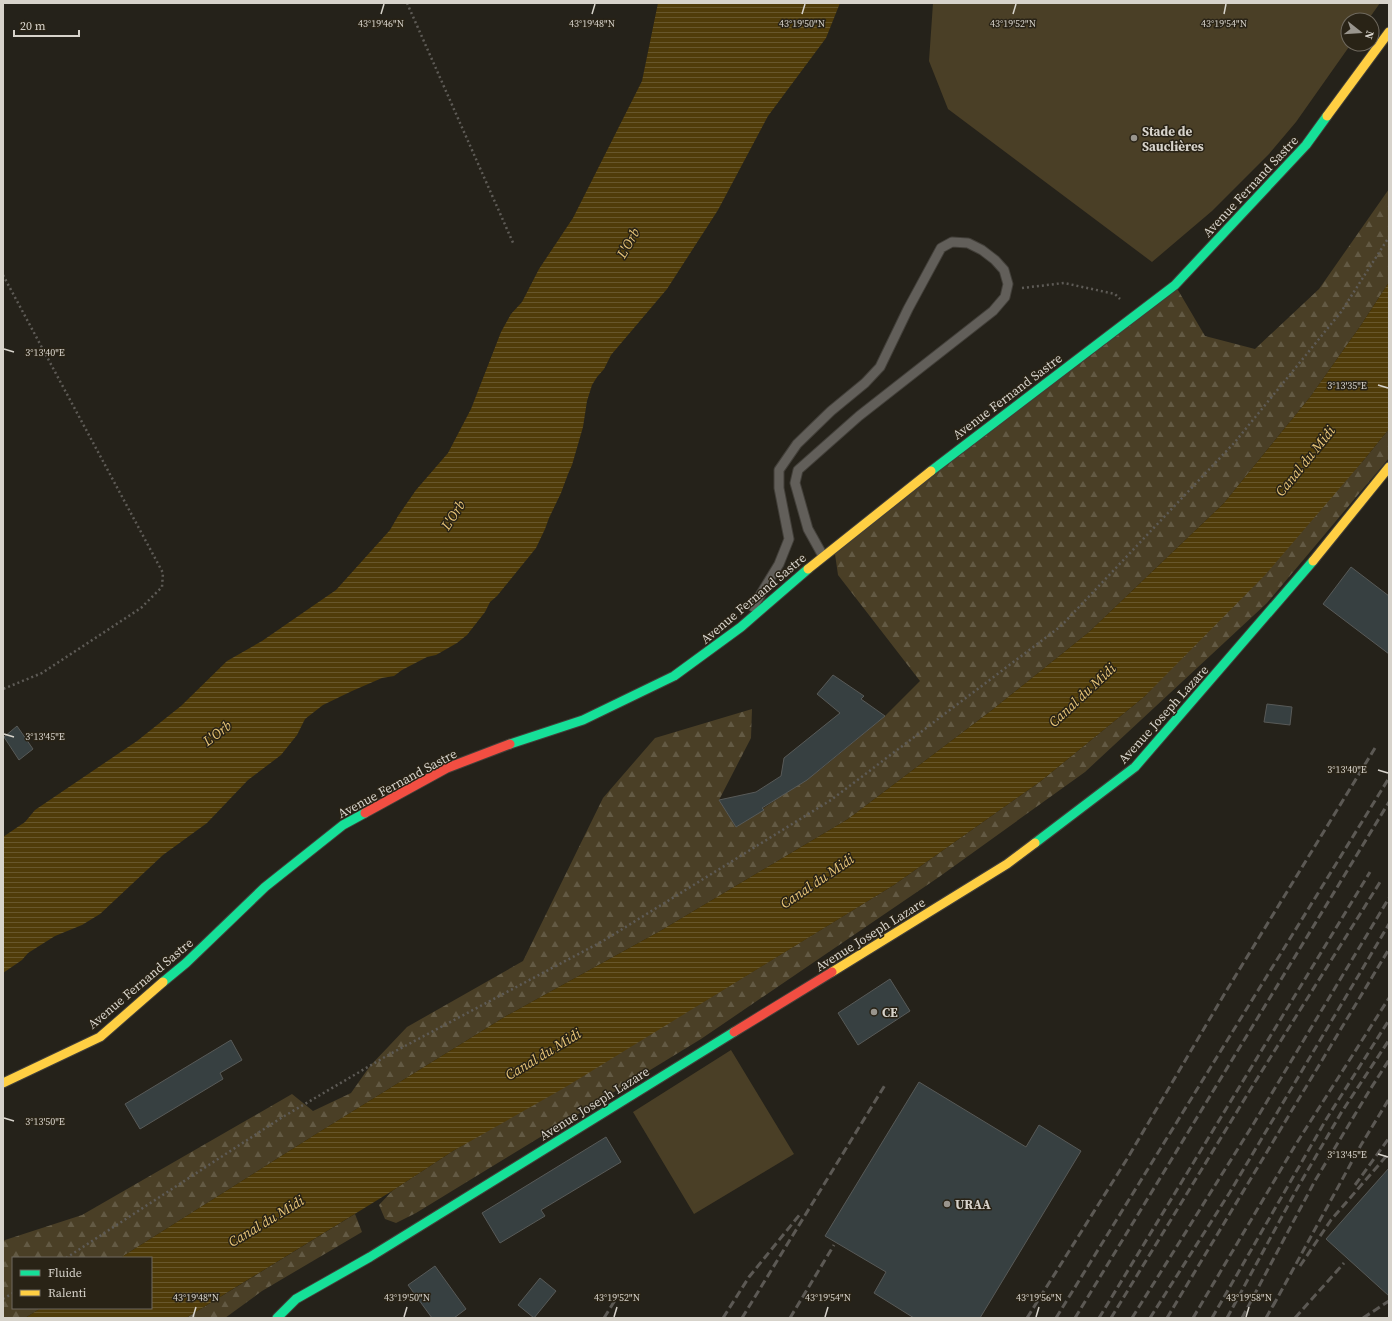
<svg xmlns="http://www.w3.org/2000/svg" width="1392" height="1321" font-family="'Source Serif 4',serif">
  <defs>
    <pattern id="forest-firs" width="22" height="20" patternUnits="userSpaceOnUse"><rect width="22" height="20" fill="#4a3f26"/><path d="M5 1l3.5 6h-7zM16 11l3.5 6h-7z" fill="#635a44"/></pattern>
    <pattern id="water-rules" width="6" height="5" patternUnits="userSpaceOnUse"><rect width="6" height="5" fill="#503c09"/><path d="M0 2.5h6" fill="none" stroke="#68572c"/></pattern>
  </defs>
  <rect width="100%" height="100%" fill="#25221a"/>
  <path fill="url(#forest-firs)" d="M1389 189V282L1361 325 1310 397 1224 503 1089 632 992 710 848 819 660 931 506 1016 316 1134 120 1258H13V1308H41L25 1318H3V1242L5 1240 82 1215 292 1094 313 1111 351 1093 370 1066 407 1027 523 961 603 798 655 738 752 709 751 738 719 800 736 827 821 769 885 716 920 681 838 575 834 547 1175 285 1205 336 1255 349 1319 289Z
    M1389 429V458L1267 603 1085 772 939 877 701 1039 416 1213 396 1223 385 1219 379 1205 392 1191 453 1151 708 999 894 885 1041 781 1144 697 1363 461Z
    M355 1214 362 1232 262 1291 225 1318H186Z"/>
  <path fill="#4a3f26" d="M933 3H1380L1368 20H1348V44H1351L1296 122 1269 154 1212 211 1152 262 948 109 929 61Z
    M731 1050 794 1154 694 1214 633 1112Z"/>
  <path fill="url(#water-rules)" d="M658 3H840L826 38 768 116 718 210 667 289 611 355 604 369 597 377 592 385 587 401 583 427 572 465 568 474 561 493 549 518 545 529 536 548 497 596 490 602 485 612 467 635 457 643 436 655 427 657 402 670 394 676 382 678 352 691 323 705 305 719 297 735 281 755 248 780 207 823 163 855 100 914 82 925 55 936 28 953 22 960 3 973V837L25 822 35 810 137 741 181 706 227 661 262 641 336 590 390 530 398 516 416 490 448 453 471 409 501 332 511 314 522 302 539 269 573 218 642 81Z
    M1389 282V429L1363 461 1265 575 1144 697 1041 781 894 885 564 1088 453 1151 392 1191 186 1318H25L41 1308H151V1258H120L316 1134 506 1016 660 931 848 819 992 710 1089 632 1224 503 1310 397 1361 325Z"/>
  <path fill="#374041" stroke="#585a58" d="M1351 567 1389 596V654L1323 604Z
    M833 675 864 696 861 699 885 716 807 780 762 808 764 810 736 827 719 800 756 792 781 776 784 758 840 713 817 694Z
    M1267 704 1292 707 1290 725 1264 722Z
    M17 726 33 749 19 760 4 737Z
    M890 979 910 1011 858 1045 838 1013Z
    M231 1040 242 1060 220 1073 223 1079 140 1129 125 1104Z
    M919 1082 1026 1147 1039 1125 1081 1151 980 1318H914L874 1293 886 1272 825 1236Z
    M606 1137 621 1162 541 1210 545 1216 500 1243 482 1213Z
    M1389 1168V1296L1326 1239Z
    M435 1266 466 1309 454 1318H432L408 1285Z
    M540 1278 556 1291 534 1318 518 1305Z"/>
  <g fill="none" stroke-linecap="round" stroke-linejoin="round">
    <g stroke="#423f39" stroke-width="11">
      <path id="lane" d="M753 607 779 564 789 539 779 488V470L797 444 831 411 865 383 880 367 908 309 941 248 952 242 968 243 982 250 995 260 1004 270 1008 284 1005 297 993 311 859 416 798 470 795 483 808 529 823 556"/>
    </g>
    <g stroke="#423f39" stroke-width="11">
      <path id="fast" d="M931 471 1175 285 1306 145 1327 116
        M510 744 583 720 674 676 741 627 808 569
        M1035 843 1135 767 1313 561
        M163 982 186 963 265 887 343 825 365 813
        M277 1318 296 1299 370 1257 734 1032"/>
    </g>
    <g stroke="#423f39" stroke-width="11">
      <path id="slow" d="M1327 116 1389 32
        M1313 561 1389 467
        M808 569 931 471
        M832 972 1007 864 1035 843
        M3 1083 100 1037 163 982"/>
    </g>
    <g stroke="#423f39" stroke-width="11">
      <path id="jam" d="M365 813 447 768 510 744
        M734 1032 832 972"/>
    </g>
    <path stroke="#5e5b56" stroke-width="2.5" stroke-dasharray="2 3" stroke-linecap="butt" d="M407 3 514 245
      M3 275 163 573 162 587 141 608 42 673 3 689
      M1022 288 1064 283 1115 294 1120 299
      M66 1258 281 1118 390 1054 603 941 831 800 1061 626 1235 442 1341 312 1389 237
      M3 1299 13 1293"/>
    <use href="#lane" stroke="#625f5a" stroke-width="9"/>
    <use href="#fast" stroke="#16e098" stroke-width="9"/>
    <use href="#slow" stroke="#ffcf43" stroke-width="9"/>
    <use href="#jam" stroke="#f24e42" stroke-width="9"/>
    <path stroke="#5c5954" stroke-width="3" stroke-dasharray="8 4" stroke-linecap="butt" d="M1355 1185 1389 1138
      M1300 1266 1331 1220 1389 1153
      M1273 1306 1361 1145 1389 1099
      M604 1318 619 1294
      M723 1318 749 1277 801 1213
      M742 1318 885 1085
      M790 1318 834 1245
      M1027 1318 1127 1159 1225 993 1375 748
      M1056 1318 1389 778
      M1075 1318 1389 802
      M1099 1318 1370 872
      M1111 1318 1255 1082 1382 879
      M1132 1318 1254 1123 1389 898
      M1150 1318 1230 1192 1389 924
      M1167 1318 1389 949
      M1193 1318 1296 1144 1389 998
      M1212 1318 1327 1118 1389 1020
      M1227 1318 1298 1187 1341 1113 1389 1040
      M1242 1318 1316 1179 1371 1088 1389 1060
      M1266 1318 1275 1302
      M1295 1318 1344 1263
      M1363 1318 1389 1301"/>
  </g>
  <path fill="none" stroke="#d7d3cb" stroke-width="1.5" d="M381 14 384 4M592 14 595 4M802 14 805 4M1013 14 1016 4M1224 14 1226 4M4 349 14 352M1378 385 1388 388M4 734 14 737M1378 770 1388 773M4 1118 14 1121M1378 1154 1388 1157M193 1317 196 1307M404 1317 407 1307M614 1317 617 1307M825 1317 828 1307M1036 1317 1039 1307M1246 1317 1249 1307"/>
  <g fill="#99958d" stroke="#292316" stroke-width="1.5">
    <circle cx="1134" cy="138" r="4"/>
    <circle cx="874" cy="1012" r="4"/>
    <circle cx="947" cy="1204" r="4"/>
  </g>
  <g text-anchor="middle" stroke-width="3" stroke-linejoin="round" paint-order="stroke">
    <g font-size="13" font-weight="bold" fill="#d7d3cb" stroke="#292316" text-anchor="start">
      <text x="1142" y="136">Stade de<tspan x="1142" dy="15">Sauclières</tspan></text>
      <text x="882" y="1017">CE</text>
      <text x="955" y="1209">URAA</text>
    </g>
    <g font-size="13" fill="#d7d3cb" stroke="#292316">
      <text transform="translate(1250 186) rotate(-47)" y="5">Avenue Fernand Sastre</text>
      <text transform="translate(1007 396) rotate(-37)" y="5">Avenue Fernand Sastre</text>
      <text transform="translate(753 598) rotate(-40)" y="5">Avenue Fernand Sastre</text>
      <text transform="translate(1163 714) rotate(-48)" y="5">Avenue Joseph Lazare</text>
      <text transform="translate(397 783) rotate(-28)" y="5">Avenue Fernand Sastre</text>
      <text transform="translate(870 934) rotate(-32)" y="5">Avenue Joseph Lazare</text>
      <text transform="translate(140 983) rotate(-40)" y="5">Avenue Fernand Sastre</text>
      <text transform="translate(594 1103) rotate(-32)" y="5">Avenue Joseph Lazare</text>
    </g>
    <g font-size="14" font-style="italic" fill="#e8c578" stroke="#292316">
      <text transform="translate(628 243) rotate(-60)" y="5">L'Orb</text>
      <text transform="translate(1305 461) rotate(-51)" y="5">Canal du Midi</text>
      <text transform="translate(453 515) rotate(-57)" y="5">L'Orb</text>
      <text transform="translate(1082 695) rotate(-43)" y="5">Canal du Midi</text>
      <text transform="translate(217 733) rotate(-37)" y="5">L'Orb</text>
      <text transform="translate(817 881) rotate(-34)" y="5">Canal du Midi</text>
      <text transform="translate(543 1054) rotate(-31)" y="5">Canal du Midi</text>
      <text transform="translate(266 1221) rotate(-31)" y="5">Canal du Midi</text>
    </g>
  </g>
  <g font-size="10" text-anchor="middle" fill="#d7d3cb" stroke="#292316" stroke-width="3" stroke-linejoin="round" paint-order="stroke">
    <text x="381" y="27">43°19'46"N</text>
    <text x="592" y="27">43°19'48"N</text>
    <text x="802" y="27">43°19'50"N</text>
    <text x="1013" y="27">43°19'52"N</text>
    <text x="1224" y="27">43°19'54"N</text>
    <text x="45" y="356">3°13'40"E</text>
    <text x="1347" y="389">3°13'35"E</text>
    <text x="45" y="740">3°13'45"E</text>
    <text x="1347" y="773">3°13'40"E</text>
    <text x="45" y="1125">3°13'50"E</text>
    <text x="1347" y="1158">3°13'45"E</text>
    <text x="196" y="1301">43°19'48"N</text>
    <text x="407" y="1301">43°19'50"N</text>
    <text x="617" y="1301">43°19'52"N</text>
    <text x="828" y="1301">43°19'54"N</text>
    <text x="1039" y="1301">43°19'56"N</text>
    <text x="1249" y="1301">43°19'58"N</text>
  </g>
  <rect width="1392" height="1321" fill="none" stroke="#d7d3cb" stroke-width="8"/>
  <rect x="12" y="1257" width="140" height="52" fill="#292316" stroke="#6f695e"/>
  <rect x="20" y="1270" width="20" height="6" fill="#16e098" stroke="#6f695e"/>
  <text x="48" y="1277" font-size="12" fill="#d7d3cb">Fluide</text>
  <rect x="20" y="1290" width="20" height="6" fill="#ffcf43" stroke="#6f695e"/>
  <text x="48" y="1297" font-size="12" fill="#d7d3cb">Ralenti</text>
  <g transform="translate(1360 32) rotate(107)"><circle r="19" fill="#292316" stroke="#6f695e"/>
  <path d="M0-3L7 15L0 10L-7 15Z" fill="#99958d"/>
  <text y="-6" font-size="11" font-weight="bold" text-anchor="middle" fill="#d7d3cb">N</text>
  </g>
  <path d="M14 30v6h65v-6" fill="none" stroke="#d7d3cb" stroke-width="2"/>
  <text x="20" y="30" font-size="12" fill="#d7d3cb" stroke="#292316" stroke-width="3" paint-order="stroke">20 m</text>
</svg>
